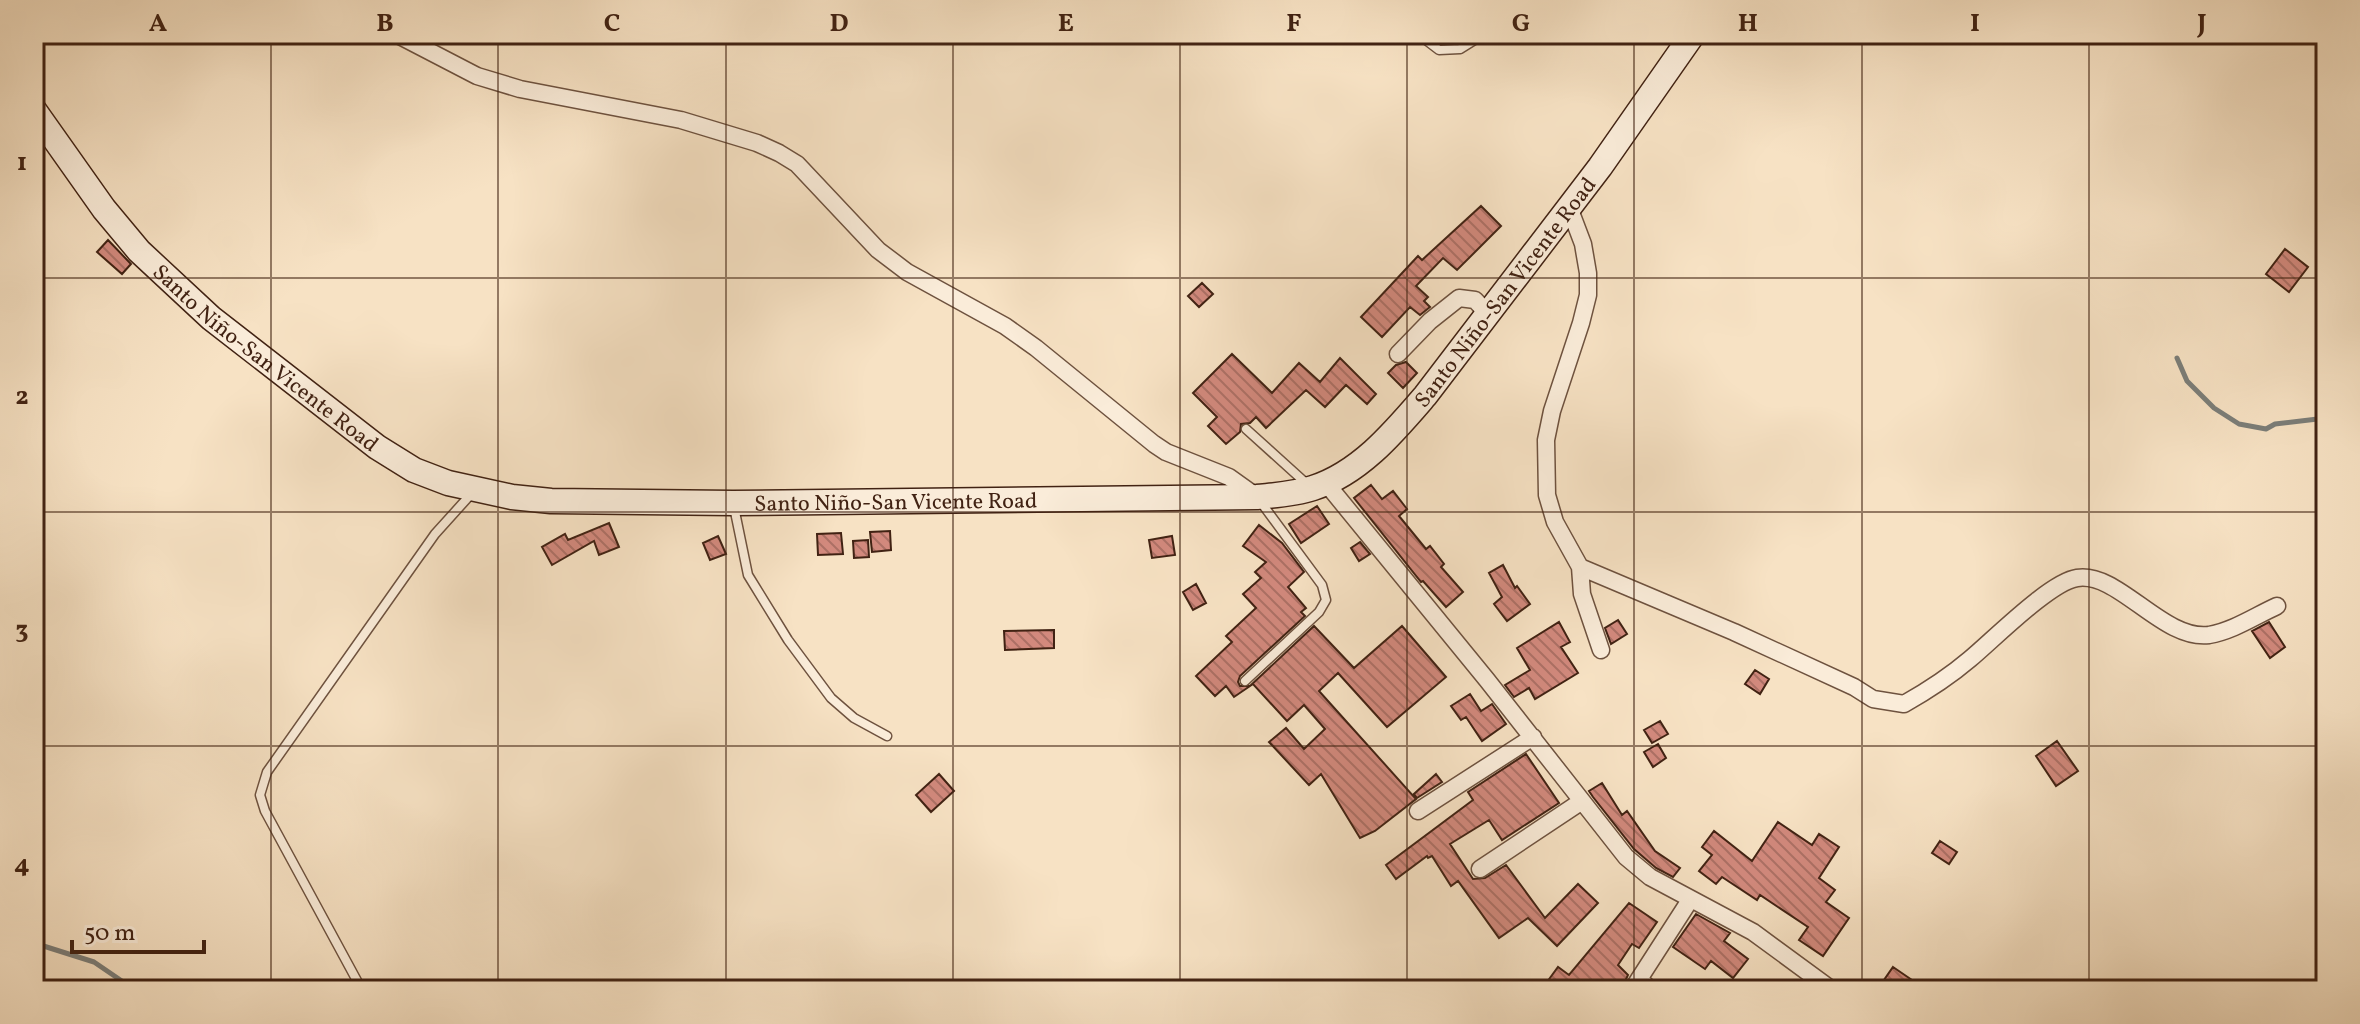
<svg xmlns="http://www.w3.org/2000/svg" width="2360" height="1024" font-family="Vollkorn,serif">
  <defs>
    <pattern id="building-back-hatch" width="6" height="6" patternUnits="userSpaceOnUse" patternTransform="scale(2)"><rect width="6" height="6" fill="#d2897d"/><path d="M-1 5l2 2M0 0l6 6M5-1l2 2" fill="none" stroke="#ac7065"/></pattern>
  </defs>
  <rect width="100%" height="100%" fill="#f7e2c4"/>
  <filter id="stains"><feTurbulence type="fractalNoise" baseFrequency=".0025" numOctaves="4"/><feColorMatrix values="0 0 0 0 .2 0 0 0 0 .09 0 0 0 0 .02 0 0 0 .5 -.17"/></filter>
  <radialGradient id="worn" r=".72"><stop offset=".6" stop-color="#630" stop-opacity="0"/><stop offset="1" stop-color="#630" stop-opacity=".3"/></radialGradient>
  <g fill="none" stroke-linecap="round" stroke-linejoin="round">
    <path stroke="#7b7e79" stroke-width="5" d="M2177 358 2187 381 2214 408 2239 424 2266 429 2275 424 2326 418
      M34 943 94 962 135 990"/>
  </g>
  <path fill="url(#building-back-hatch)" stroke="#412213" stroke-width="2" d="M1481 206 1501 226 1457 270 1443 258 1416 286 1428 297 1424 301 1430 307 1420 315 1410 307 1382 337 1361 317 1418 256 1422 260Z
    M108 240 131 264 122 274 97 252Z
    M2285 249 2308 267 2289 292 2266 274Z
    M1202 283 1213 294 1199 307 1188 296Z
    M1232 354 1272 393 1299 363 1320 382 1340 358 1376 394 1367 404 1346 385 1325 407 1306 390 1266 428 1256 417 1250 423 1241 424 1240 432 1226 444 1208 426 1217 417 1193 393Z
    M1406 362 1417 373 1403 388 1388 373 1396 365Z
    M1371 485 1382 499 1393 491 1407 509 1399 516 1426 549 1430 546 1444 564 1441 567 1463 592 1446 607 1423 581 1421 582 1354 498Z
    M1317 506 1329 524 1301 543 1289 524Z
    M609 523 619 547 599 555 594 541 552 565 542 547 565 534 568 540Z
    M1259 525 1282 543 1304 572 1288 587 1306 608 1301 612 1305 616 1240 676 1238 682 1240 686H1250L1314 626 1354 668 1402 626 1446 677 1387 727 1338 673 1319 691 1416 799 1375 831 1360 838 1321 774 1309 785 1269 742 1286 728 1304 749 1325 729 1304 705 1287 721 1253 684 1234 697 1226 686 1215 696 1196 676 1232 642 1226 636 1256 608 1243 594 1261 578 1255 572 1266 562 1243 546Z
    M890 531 891 550 872 552 870 532Z
    M841 533 843 554 818 555 817 534Z
    M718 536 726 554 710 560 703 543Z
    M1172 536 1175 555 1152 558 1149 540Z
    M868 540 869 557 854 558 853 541Z
    M1360 542 1370 554 1359 561 1351 548Z
    M1503 565 1515 588 1517 586 1530 604 1507 621 1494 604 1502 597 1489 573Z
    M1196 584 1206 603 1193 610 1183 592Z
    M1618 620 1627 634 1611 644 1605 628Z
    M1559 622 1570 642 1561 647 1578 673 1535 699 1529 688 1514 697 1505 685 1530 670 1517 648Z
    M2269 622 2285 647 2270 658 2252 631Z
    M1054 630V648L1005 650 1004 631Z
    M1755 670 1769 679 1760 694 1745 684Z
    M1470 694 1481 711 1492 704 1506 724 1482 741 1466 717 1461 720 1451 706Z
    M1660 721 1668 734 1652 743 1644 730Z
    M2057 741 2078 771 2056 786 2036 756Z
    M1658 744 1666 758 1653 767 1644 752Z
    M1526 754 1559 803 1502 840 1489 820 1450 844 1473 879 1485 878 1506 865 1545 918 1578 884 1598 903 1557 946 1528 918 1499 938 1458 881 1451 886 1432 856 1428 858 1427 856 1396 879 1386 865 1473 800 1468 792Z
    M939 774 954 791 931 812 916 795Z
    M1436 774 1442 782 1417 798 1414 794Z
    M1602 783 1622 815 1627 811 1655 851 1680 868 1673 877 1656 868 1634 849 1593 797 1589 791Z
    M1778 822 1812 845 1819 834 1839 847 1819 878 1835 890 1826 902 1849 918 1823 956 1799 940 1808 927 1760 895 1757 900 1722 877 1716 884 1699 871 1712 855 1702 847 1714 831 1752 861Z
    M1940 841 1957 852 1949 864 1932 853Z
    M1629 903 1657 922 1639 948 1632 944 1618 965 1628 975 1621 990H1557L1547 982 1558 967 1569 975Z
    M1696 914 1730 933 1724 941 1748 959 1733 978 1711 961 1705 969 1673 947Z
    M1893 967 1912 980 1906 990H1877Z"/>
  <g fill="none" stroke-linecap="round" stroke-linejoin="round">
    <g stroke="#6e523f" stroke-width="11">
      <path id="lane" d="M1418 34 1439 50 1460 49 1484 34
        M1246 429 1308 485
        M734 507 748 575 788 640 831 698 854 718 887 736
        M1245 681 1319 612 1326 600 1322 585 1260 501
        M362 990 265 811 260 795 267 772 435 534 472 493"/>
    </g>
    <g stroke="#6e523f" stroke-width="19">
      <path id="street" d="M396 34 477 76 520 89 681 120 757 143 779 153 797 164 878 250 907 272 1005 326 1036 348 1154 444 1166 452 1229 477 1257 497
        M1569 207 1583 244 1588 273V295L1581 323 1552 411 1546 440 1547 495 1555 522 1580 567 1582 594 1601 650
        M1398 354 1430 321 1459 298 1475 300 1488 314
        M1326 483 1487 680 1626 857 1650 877 1753 932 1832 990
        M1580 567 1734 632 1854 687 1873 699 1904 704C1927 691 1950 676 1970 659 1993 640 2050 582 2077 578 2118 571 2163 641 2209 635 2233 631 2255 616 2277 606
        M1418 811 1533 737
        M1480 869 1582 801
        M1639 979 1651 990
        M1632 990 1690 900"/>
    </g>
    <g stroke="#412213" stroke-width="27">
      <g id="secondary">
        <path id="s1" d="M34 110 104 209 139 251 211 318 377 447 414 470 448 483 512 497 551 501 733 503 1257 497C1276 495 1295 494 1313 488 1360 473 1394 432 1425 396L1600 167 1693 34"/>
      </g>
    </g>
    <use href="#lane" stroke="#faecd9" stroke-width="8"/>
    <use href="#street" stroke="#faecd9" stroke-width="16"/>
    <use href="#secondary" stroke="#faecd9" stroke-width="24"/>
  </g>
  <path fill="none" stroke="#412213" stroke-width="2" stroke-opacity="0.55" d="M271 34V990M498 34V990M726 34V990M953 34V990M1180 34V990M1407 34V990M1634 34V990M1862 34V990M2089 34V990M34 278H2326M34 512H2326M34 746H2326"/>
  <g text-anchor="middle" stroke-width="7" stroke-linejoin="round" paint-order="stroke">
    <g font-size="22" fill="#412213" stroke="#faecd9">
      <text dy="8" stroke="none"><textPath href="#s1" startOffset="1710">Santo Niño-San Vicente Road</textPath></text>
      <text dy="8" stroke="none"><textPath href="#s1" startOffset="342">Santo Niño-San Vicente Road</textPath></text>
      <text dy="8" stroke="none"><textPath href="#s1" startOffset="1014">Santo Niño-San Vicente Road</textPath></text>
    </g>
  </g>
  <rect width="2360" height="1024" fill="none" stroke="#f7e2c4" stroke-width="88"/>
  <path d="M72 940v12h132v-12" fill="none" stroke="#412213" stroke-width="4"/>
  <text x="84" y="940" font-size="24" fill="#412213" stroke="#faecd9" stroke-width="6" paint-order="stroke">50 m</text>
  <rect x="44" y="44" width="2272" height="936" fill="none" stroke="#412213" stroke-width="3"/>
  <g font-size="26" text-anchor="middle" font-weight="bold" fill="#412213">
    <text x="158" y="31">A</text>
    <text x="385" y="31">B</text>
    <text x="612" y="31">C</text>
    <text x="839" y="31">D</text>
    <text x="1066" y="31">E</text>
    <text x="1294" y="31">F</text>
    <text x="1521" y="31">G</text>
    <text x="1748" y="31">H</text>
    <text x="1975" y="31">I</text>
    <text x="2202" y="31">J</text>
    <text x="22" y="170">1</text>
    <text x="22" y="404">2</text>
    <text x="22" y="638">3</text>
    <text x="22" y="872">4</text>
  </g>
  <rect width="100%" height="100%" filter="url(#stains)"/>
  <rect width="100%" height="100%" fill="url(#worn)"/>
</svg>
